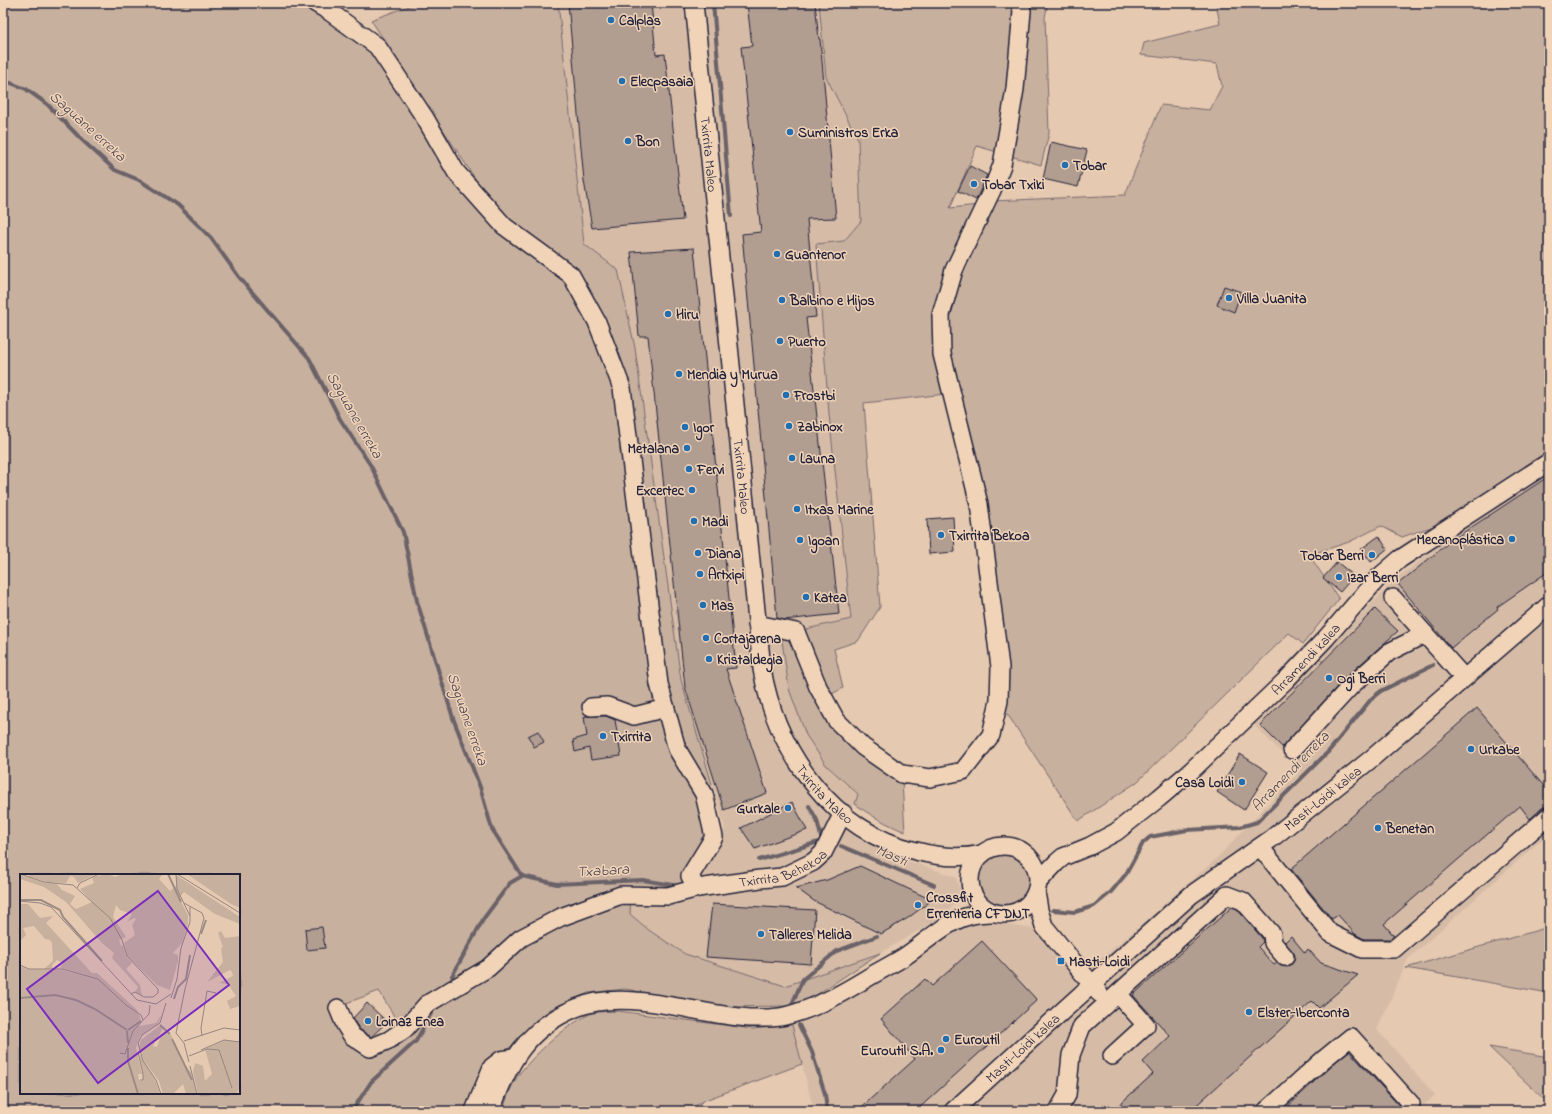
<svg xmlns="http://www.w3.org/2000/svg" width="1552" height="1114" font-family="'Indie Flower',sans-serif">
  <rect width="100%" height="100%" fill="#e5c9b0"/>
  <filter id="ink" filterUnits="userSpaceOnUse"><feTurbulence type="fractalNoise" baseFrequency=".025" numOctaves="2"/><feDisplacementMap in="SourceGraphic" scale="8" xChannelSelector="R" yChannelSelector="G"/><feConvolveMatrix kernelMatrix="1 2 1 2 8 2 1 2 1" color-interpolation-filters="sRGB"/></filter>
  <g filter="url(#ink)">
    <path fill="#d6bca7" d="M558 3H819L826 77 858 139 861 221 844 241 816 244 829 414 851 619 782 634 826 765 858 794 846 829 908 861 956 877 961 894 946 915 880 953 785 986 685 954 650 931 630 914 631 892 686 885 725 828 681 680 635 348 618 270 584 244Z
      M1549 473V833L1408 959 1377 1030 1435 1095 1418 1111H814L792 1025 976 920 1033 929 1074 978 1111 951 1215 860 1300 771 1251 722 1350 626 1397 578 1479 516Z"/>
    <path fill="#c8b09f" stroke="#75696d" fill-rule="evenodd" d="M3 3H306L374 51 455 181 498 232 509 220 480 186 371 20 417 3H558L584 244 618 270 635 348 681 680 712 784 698 794 708 835 686 885 631 892 630 914 650 931 685 954 785 986 880 953 813 997 786 1006 724 1007 625 989 588 993 549 1010 508 1049 487 1064 469 1111H3ZM21 875H239V1093H21ZM379 991 405 1034 355 1047 333 1008Z
      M819 3H1048L1045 17 1049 133 1041 165 977 146 950 208 979 205 950 270 946 394 864 403 880 607 858 641 834 649 843 688 830 695 802 630 851 619 829 414 816 244 844 241 861 221 858 139 826 77Z
      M1216 3H1549V452L1434 526 1402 537 1381 526 1349 542 1309 555 1339 599 1303 644 1289 633 1137 782 1078 821 1002 706 948 352 945 315 958 271 993 201 1125 195 1161 105 1210 110 1222 86 1217 64 1141 55 1144 43 1220 24Z
      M781 634 794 640 816 695 902 782 905 832C887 824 871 816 855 804L858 794 826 765 806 735 789 689Z
      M977 881a26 26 0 1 1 52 0a26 26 0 1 1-52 0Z
      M1549 927V993L1406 968Z
      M618 1011 753 1029 792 1025 802 1064 705 1100 687 1111H503C506 1099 512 1084 519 1074 534 1055 570 1021 593 1013 600 1011 610 1012 618 1011Z
      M1489 1047 1549 1057V1104Z"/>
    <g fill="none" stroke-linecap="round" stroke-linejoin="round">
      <path stroke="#6b6267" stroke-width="4" d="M713 3 731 216
        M3 80 26 89 47 104 82 140 115 170 139 180 178 205 211 238 239 277 309 358 340 419 371 466 403 532 417 601 453 718 480 787 492 829 522 876
        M841 846 934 885
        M759 860 822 841 817 820 809 806
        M522 876 557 884 643 880 679 886
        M1053 910 1075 912 1094 906 1111 892 1126 874 1143 843 1150 837 1187 830 1240 827 1257 822 1329 751 1372 698 1381 691 1433 665
        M452 976 484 918 510 883 522 876
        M792 1004 803 979 837 951 877 936
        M799 1025 812 1052 825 1094 827 1111
        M352 1111 371 1082 416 1041 435 1006"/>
    </g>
    <path fill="#b29d91" stroke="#22223b" d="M568 3H651L656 55 665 54 683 220 592 228 584 181Z
      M747 3H815L819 39H820L836 218 807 219 816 317 806 318 839 614 785 620 777 618 742 234 761 232 741 47 752 46Z
      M1051 142 1087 150 1078 187 1043 179Z
      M970 166 987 175 976 200 958 191Z
      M694 248 736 668 726 669 767 793 724 810 685 687 648 336H639L631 252Z
      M1224 286 1241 292 1234 312 1217 305Z
      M1549 476V571L1497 607 1498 609 1451 648 1398 584 1452 540Z
      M953 517 955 552 929 554 927 519Z
      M1379 536 1387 549 1371 562 1361 549Z
      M1337 562 1354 576 1340 592 1323 578Z
      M1375 609 1398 631 1344 679 1282 747 1260 725Z
      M1477 708 1549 792V805L1542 808 1530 819 1520 806 1384 924 1394 936 1390 939H1364L1355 934 1338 915 1332 919 1291 869Z
      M587 716H606L615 720 621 756 591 760 589 748 575 752 573 740 587 736 584 717Z
      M538 731 544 742 534 747 528 736Z
      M1240 754 1268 772 1244 810 1217 792Z
      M792 802 807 830 755 849 741 828Z
      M860 866 919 894 932 900 908 918 881 934 814 901 796 888 827 880Z
      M712 904 815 910 811 964 706 957Z
      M1232 907 1237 909 1262 938 1263 942 1258 947 1274 965 1277 963 1281 966 1287 967 1291 965 1294 961 1295 955 1285 942 1291 936 1305 953 1308 949 1321 963 1358 975 1319 1008 1312 1001 1190 1111H1112L1153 1074 1143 1062 1170 1036 1133 995Z
      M322 927 325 948 307 950 305 929Z
      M982 941 1037 1000 916 1111H857L915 1059 881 1019 925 979 932 986Z
      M367 1003 387 1022 371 1037 359 1029 353 1018Z
      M1349 1051 1404 1111H1283L1333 1064Z"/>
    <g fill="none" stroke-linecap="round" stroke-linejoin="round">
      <g stroke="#22223b" stroke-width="20">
        <g id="minor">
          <path d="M315 3 330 12 377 46 425 118 456 172 504 226 571 275 597 322 622 388 659 684 677 749 704 794 714 837 690 876 694 884 698 888"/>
          <path id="s1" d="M694 3 762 669C776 751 832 831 916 851 938 857 959 859 982 854"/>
          <path d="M1393 598 1464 678"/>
          <path d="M757 624 796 632 818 687 836 720 863 747 902 774 930 778 963 771 991 735 999 701 1000 667 979 504 942 354 941 315 954 270 992 190 1002 165 1015 89 1022 11 1020 3"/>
          <path d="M591 707 607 706 634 716 666 708"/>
          <path d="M1292 750 1351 686 1389 652 1425 634"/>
          <circle cx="1004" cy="880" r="34"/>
          <path d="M1260 847 1330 933 1362 949H1394L1549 816"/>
          <path id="s2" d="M1038 882 1056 863 1063 857 1090 846 1116 832 1159 798 1191 771 1286 680 1326 638 1378 578 1400 559 1549 462"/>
          <path d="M1036 892 1039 910 1044 926 1099 993"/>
          <path id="s3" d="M338 1008 345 1025 352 1036 370 1048 389 1040 405 1029 427 1004 488 968 521 938 561 917 621 895 668 896 698 888 760 879 782 877 813 862 823 853 843 813"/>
          <path d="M1112 1056 1146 1025 1118 994"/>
          <path d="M474 1111 492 1067 501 1060 514 1058"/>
          <path d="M491 1111C508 1063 527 1028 576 1008 626 987 696 1015 749 1018 761 1018 774 1019 785 1016 814 1009 839 995 864 980 877 972 891 965 904 957 935 936 953 912 993 913"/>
          <path id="s4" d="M953 1111 1035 1036 1191 895 1271 839 1371 759 1549 605"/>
          <path d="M1058 1111 1067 1095 1071 1055 1082 1026 1227 895 1243 901 1272 934 1273 943 1285 957"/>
          <path d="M1266 1111 1324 1059 1351 1037 1411 1104"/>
        </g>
      </g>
      <use href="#minor" stroke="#f1d4b8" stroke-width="17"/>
    </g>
  </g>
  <g fill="#1f6fb2" stroke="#f1d4b8" stroke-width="1.5">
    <circle cx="611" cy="20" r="4"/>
    <circle cx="622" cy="81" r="4"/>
    <circle cx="790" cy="132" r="4"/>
    <circle cx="628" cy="141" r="4"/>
    <circle cx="1065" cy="165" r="4"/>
    <circle cx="974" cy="184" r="4"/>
    <circle cx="777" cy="254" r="4"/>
    <circle cx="1229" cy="298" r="4"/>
    <circle cx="782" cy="300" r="4"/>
    <circle cx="668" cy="314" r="4"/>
    <circle cx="780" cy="341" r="4"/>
    <circle cx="679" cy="374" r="4"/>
    <circle cx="786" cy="395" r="4"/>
    <circle cx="789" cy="426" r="4"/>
    <circle cx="685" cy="427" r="4"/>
    <circle cx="687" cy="448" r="4"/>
    <circle cx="792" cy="458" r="4"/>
    <circle cx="689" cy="469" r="4"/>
    <circle cx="692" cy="490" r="4"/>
    <circle cx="797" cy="509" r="4"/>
    <circle cx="694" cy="521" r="4"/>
    <circle cx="941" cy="535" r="4"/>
    <circle cx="1512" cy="539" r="4"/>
    <circle cx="800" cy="540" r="4"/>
    <circle cx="698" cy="553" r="4"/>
    <circle cx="1372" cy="555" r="4"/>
    <circle cx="700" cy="574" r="4"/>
    <circle cx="1339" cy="577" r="4"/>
    <circle cx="806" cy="597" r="4"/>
    <circle cx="703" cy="605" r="4"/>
    <circle cx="706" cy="638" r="4"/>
    <circle cx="709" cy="659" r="4"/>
    <circle cx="1329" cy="678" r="4"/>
    <circle cx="603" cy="736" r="4"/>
    <circle cx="1471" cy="749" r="4"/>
    <circle cx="1242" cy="782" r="4"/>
    <circle cx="788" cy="808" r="4"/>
    <circle cx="1378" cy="828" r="4"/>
    <circle cx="918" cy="905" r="4"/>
    <circle cx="761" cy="934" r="4"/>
    <rect x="1057" y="957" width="8" height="8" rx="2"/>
    <circle cx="1249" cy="1012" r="4"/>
    <circle cx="368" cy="1021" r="4"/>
    <circle cx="946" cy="1039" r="4"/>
    <circle cx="941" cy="1050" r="4"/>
  </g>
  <g text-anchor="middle" stroke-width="3" stroke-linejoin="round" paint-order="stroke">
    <g font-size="14" font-weight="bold" fill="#22223b" stroke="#f1d4b8" text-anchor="start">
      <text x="619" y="25">Calplas</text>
      <text x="630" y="86">Elecpasaia</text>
      <text x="798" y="137">Suministros Erka</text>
      <text x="636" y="146">Bon</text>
      <text x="1073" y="170">Tobar</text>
      <text x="982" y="189">Tobar Txiki</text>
      <text x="785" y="259">Guantenor</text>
      <text x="1237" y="303">Villa Juanita</text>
      <text x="790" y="305">Balbino e Hijos</text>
      <text x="676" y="319">Hiru</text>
      <text x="788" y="346">Puerto</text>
      <text x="687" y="379">Mendia y Murua</text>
      <text x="794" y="400">Frostbi</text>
      <text x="797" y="431">Zabinox</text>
      <text x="693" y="432">Igor</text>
      <text x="679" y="453" text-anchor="end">Metalana</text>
      <text x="800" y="463">Launa</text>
      <text x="697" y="474">Fervi</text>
      <text x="684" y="495" text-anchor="end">Excertec</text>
      <text x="805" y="514">Itxas Marine</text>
      <text x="702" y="526">Madi</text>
      <text x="949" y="540">Txirrita Bekoa</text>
      <text x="1504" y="544" text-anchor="end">Mecanoplástica</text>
      <text x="808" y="545">Igoan</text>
      <text x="706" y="558">Diana</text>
      <text x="1364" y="560" text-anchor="end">Tobar Berri</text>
      <text x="708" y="579">Artxipi</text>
      <text x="1347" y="582">Izar Berri</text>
      <text x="814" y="602">Katea</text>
      <text x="711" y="610">Mas</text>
      <text x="714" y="643">Cortajarena</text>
      <text x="717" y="664">Kristaldegia</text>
      <text x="1337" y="683">Ogi Berri</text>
      <text x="611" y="741">Txirrita</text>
      <text x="1479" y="754">Urkabe</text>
      <text x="1234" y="787" text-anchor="end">Casa Loidi</text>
      <text x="780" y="813" text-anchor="end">Gurkale</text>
      <text x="1386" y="833">Benetan</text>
      <text x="926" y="902">Crossfit<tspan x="926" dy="16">Errenteria CFDNT</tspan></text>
      <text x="769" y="939">Talleres Melida</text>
      <text x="1069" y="966">Masti-Loidi</text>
      <text x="1257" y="1017">Elster-Iberconta</text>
      <text x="376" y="1026">Loinaz Enea</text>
      <text x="954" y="1044">Euroutil</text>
      <text x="933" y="1055" text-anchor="end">Euroutil S.A.</text>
    </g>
    <g font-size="14" fill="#22223b" stroke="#f1d4b8">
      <text dy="5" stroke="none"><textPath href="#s1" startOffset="152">Txirrita Maleo</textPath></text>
      <text dy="5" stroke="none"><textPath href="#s1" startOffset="476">Txirrita Maleo</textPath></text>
      <text dy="5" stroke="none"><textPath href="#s2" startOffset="351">Arramendi kalea</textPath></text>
      <text dy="5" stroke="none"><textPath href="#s1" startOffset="812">Txirrita Maleo</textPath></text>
      <text dy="5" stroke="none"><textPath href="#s4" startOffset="485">Masti-Loidi kalea</textPath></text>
      <text dy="5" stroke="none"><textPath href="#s3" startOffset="517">Txirrita Behekoa</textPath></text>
      <text dy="5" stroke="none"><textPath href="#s4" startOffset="94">Masti-Loidi kalea</textPath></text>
    </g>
    <g font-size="15" font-style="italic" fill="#474251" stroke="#f1d4b8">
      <text transform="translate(88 126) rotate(42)" y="5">Saguane erreka</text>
      <text transform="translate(355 415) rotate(60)" y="5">Saguane erreka</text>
      <text transform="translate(468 719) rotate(71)" y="5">Saguane erreka</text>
      <text transform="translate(1290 771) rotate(-46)" y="5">Arramendi erreka</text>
      <text transform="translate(892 855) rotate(23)" y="5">Masti</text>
      <text transform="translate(603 870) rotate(-3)" y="5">Txabara</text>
    </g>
  </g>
  <g transform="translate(20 874)">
    <rect width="220" height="220" fill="#e5c9b0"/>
    <path d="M9 0H76L58 9 54 3 50 2 46 9 27 8 9 3ZM88 0 95 3 102 0H143L139 5 150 17 157 11 156 1 220 43V50L195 40 164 18 159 24 168 41V50L162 69 153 79 158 81V87L150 116 137 111 107 82 104 69 115 61 112 51 116 45 114 44 107 48 112 40 100 36 96 31 93 43 106 63 99 66 101 72 103 71 106 82 112 89 106 95 120 111 122 121 115 118 118 113 92 84 94 79 82 69 46 28 24 13 0 5V1L26 9H36L42 16 55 22 50 30 56 35 72 28 60 15 74 9 72 3ZM167 0H220V34L211 30ZM0 30H8L20 44 33 42 26 49 72 99H77L117 136 121 146 119 152 136 149 142 140 138 150 120 162 116 174 122 200H118L119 206 122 207 123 203 119 179 135 205 140 220H0V92L8 95 42 96 64 102 40 94 43 89 37 86 32 91 33 95H24L33 87 32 69 30 66 25 65 14 52 3 54 6 61 0 67ZM201 57 205 64 220 62V132L210 135 207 127 216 122 208 110 199 109 213 102 212 98 210 96 187 108 203 88 201 74 203 73 198 59ZM139 152 143 154 133 172 137 173 140 164 147 158 151 161 165 192 172 199 177 220H166L163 210 153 220H143L139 207 124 187 119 173 121 166ZM205 166 220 168V213L216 220H178L173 198 175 189 183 192 185 207 192 200 185 175Z" fill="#c8b09f"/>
    <path fill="none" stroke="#9c8c85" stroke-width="2" d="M148 0 161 28M1 26H21L40 36 43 43 82 87M181 60 186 46M0 124 35 121 56 126 75 135 107 156M154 125 158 113 166 105 170 81M140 151 150 160M108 156 121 147M107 157 108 169M152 165 172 206M108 174V187L118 220"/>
    <path fill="none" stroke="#978681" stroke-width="1" d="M0 0 24 8 53 11 90 44 102 66 107 82 138 115V119L133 123H124L115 118 111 120M156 0 157 15 170 42M157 0 220 39M57 14 60 9 79 0M0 27 20 29 31 33 117 126 136 130 151 120M164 29 182 39 184 44 165 115 156 159 164 169 169 188M0 91 9 95H42L78 105 106 131 121 141 123 146M151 124 157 105 161 74 170 48V33M182 162 181 154 187 117 196 119M164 167 204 154 220 156M181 176 204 166 220 168M118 178 123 200V206H120M100 179 105 180 113 157 129 140 130 131M169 182 187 175 199 176 212 214M170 192 177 220M141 220 136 206 123 187 118 169 122 161 140 149 146 129"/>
    <path fill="#7b2cbf" fill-opacity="0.15" stroke="#7b2cbf" stroke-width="2" d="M138 17 209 111 78 209 7 115Z"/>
    <rect width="220" height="220" fill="none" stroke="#22223b" stroke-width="2"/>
  </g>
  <rect width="1552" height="1114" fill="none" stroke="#f1d4b8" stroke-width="16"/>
  <rect x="8" y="8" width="1536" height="1098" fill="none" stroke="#22223b" stroke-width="1.5" filter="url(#ink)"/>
</svg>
